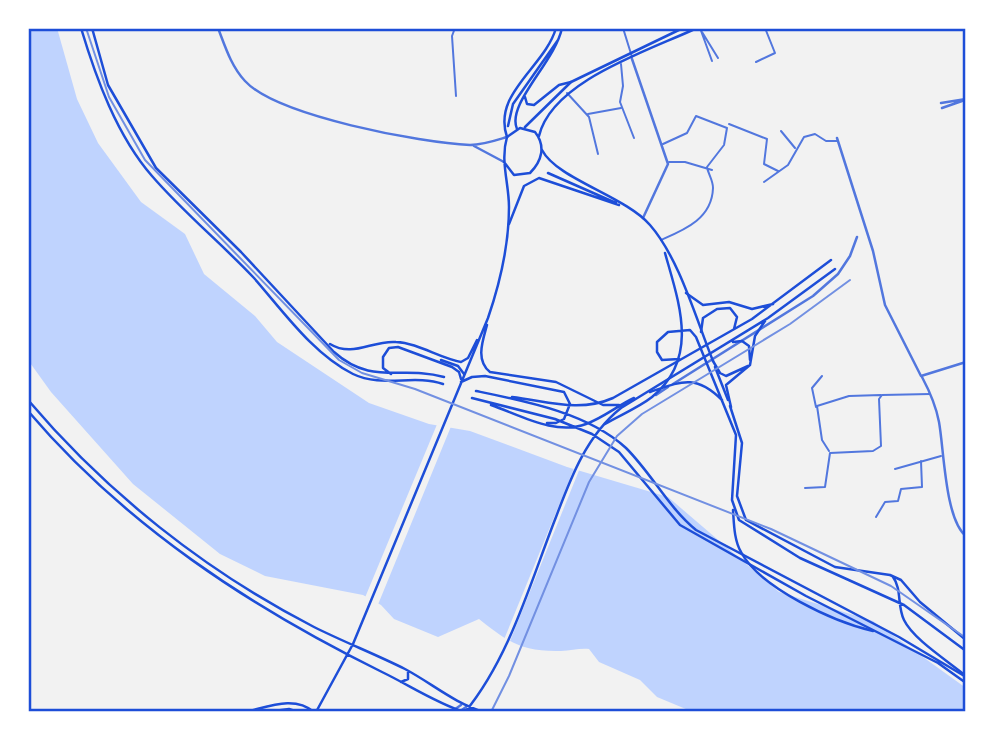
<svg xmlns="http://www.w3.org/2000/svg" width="994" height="740" font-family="'Archivo Narrow',sans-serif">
  <rect width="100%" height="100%" fill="#f2f2f2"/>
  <path fill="#bfd3fe" d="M28 28H57L77 99 98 143 141 202 185 234 204 274 255 316 277 342 369 403 429 424 470 431 567 467 668 497 779 592 873 621 966 688V712H693L657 697 640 680 599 662 589 649C579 648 571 651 561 651 522 652 508 642 479 619L438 637 394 619 381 605 363 595 265 576 220 554 133 484 51 392 28 360Z"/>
  <path fill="#f2f2f2" d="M438 422 452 424 377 607 364 600Z
    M575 466 580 468 508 646 503 642Z"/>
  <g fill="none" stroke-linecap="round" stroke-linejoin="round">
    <path stroke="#5277de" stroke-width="2" d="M455 28 452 36 456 96
      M623 28 632 57
      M700 28 712 61
      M702 32 718 58
      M756 62 775 53 765 28
      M621 64 623 86 620 102 634 138
      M567 93 589 117 598 154
      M588 114 621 108
      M729 124 767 139 764 164 778 171
      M781 131 795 148
      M669 162H685L712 170
      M764 182 788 165 804 137 815 134 826 141H837
      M661 240C684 230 712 219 713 188 713 180 708 174 707 167L724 145 727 128 696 116 687 133 663 144
      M816 407 812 388 822 376
      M829 451 822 440 817 406 849 396 881 395
      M895 469 941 456
      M805 488 825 487 830 453 873 451 881 446 879 399 882 395 930 394
      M876 517 885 502 898 501 901 489 922 487 921 461"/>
    <path stroke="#5277de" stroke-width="2.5" d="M218 28C225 46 231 66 245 81 277 116 421 143 470 145 483 145 494 141 507 137
      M632 59 668 164 643 218
      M941 103 966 99
      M942 108 962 101
      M837 138 873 251 885 305 921 376 966 362
      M474 146 504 162
      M922 377C930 392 936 406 939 422 944 449 945 520 966 536
      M673 384 813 296 838 274 850 256 857 237
      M656 395 668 387
      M451 712 461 705
      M459 712 466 707"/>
    <path stroke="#1d4ed8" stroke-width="2.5" d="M525 97 527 104 534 105 559 85 571 82
      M508 126 513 104 558 40
      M517 129C506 104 555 62 562 28
      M507 137C492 93 545 67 556 28
      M542 150C557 179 625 196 650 225 679 258 696 319 713 361
      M548 173 616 203
      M509 224 524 186 539 178 619 205
      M679 359 662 360 657 352V342L668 332 690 330 696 337 736 435 732 500 739 520 800 558 904 605 966 651
      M715 367 728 400
      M650 392C682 381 696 374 722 400
      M730 406 742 443 737 496 746 520 835 567 890 575 901 580 920 602 966 640
      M605 424C620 415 638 408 652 397 700 358 679 303 665 253
      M733 510C734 524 734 540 741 552 760 588 834 622 873 631
      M893 577C902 589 897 606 904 620 913 639 948 661 966 676
      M245 712C268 707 294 695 314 712
      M266 712 289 709 298 712"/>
    <path stroke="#1d4ed8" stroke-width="2.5" d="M81 28C96 78 117 136 152 176 183 212 221 243 254 278 283 311 313 354 353 374 382 388 414 374 443 384
      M92 28 108 85 156 168 241 252 334 352C372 386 402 365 444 377
      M525 127 571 82 683 28
      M539 136C552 81 648 51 697 28
      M686 293 703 305 729 302 752 309 773 304
      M487 325C483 340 475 360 490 372L556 382 603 405H619
      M701 332 703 318 717 309 730 308 737 317 734 329
      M733 342 742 341 749 346 750 360
      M330 344C353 358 372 340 396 342 418 343 439 358 461 362L468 358 477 340
      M441 360 458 366 464 374
      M713 361 720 373 726 376 748 366
      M391 374 383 368V357L389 348 398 347 452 367 459 372 461 379
      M461 382 472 377 485 376 564 392 570 404 564 419 556 423H547
      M476 391C525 401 588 413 626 448 652 474 668 507 696 530L899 637 966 677
      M512 397C547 401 579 413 613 398L752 319 831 260
      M472 398 555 419 592 434 619 452 680 525 806 596 938 663 966 683
      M28 400C107 493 205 571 314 627 344 642 375 654 405 669 433 684 454 703 484 712
      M491 405C520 415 556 436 586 424 603 418 617 406 634 398
      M731 407 726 385 750 365 755 336 765 321
      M28 411C125 525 250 607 382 672 409 685 436 703 464 712
      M401 682 408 679V672
      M316 712 353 644 488 318C500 283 509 244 509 207 509 183 500 161 507 137L520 128 535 132C546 146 542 161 530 173L514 175 504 162
      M465 712C510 657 530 583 556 517 571 477 587 435 621 408L768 318 835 269"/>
    <path stroke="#7290e2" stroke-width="2" d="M86 28 109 97 145 160 339 360 362 373 415 389 771 529 891 586 966 638
      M491 712 509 676 589 482 617 436 642 414 790 324 850 280"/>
  </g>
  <rect width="994" height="740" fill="none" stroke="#ffffff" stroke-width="60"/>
  <rect x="30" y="30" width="934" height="680" fill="none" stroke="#1d4ed8" stroke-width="2.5"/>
</svg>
